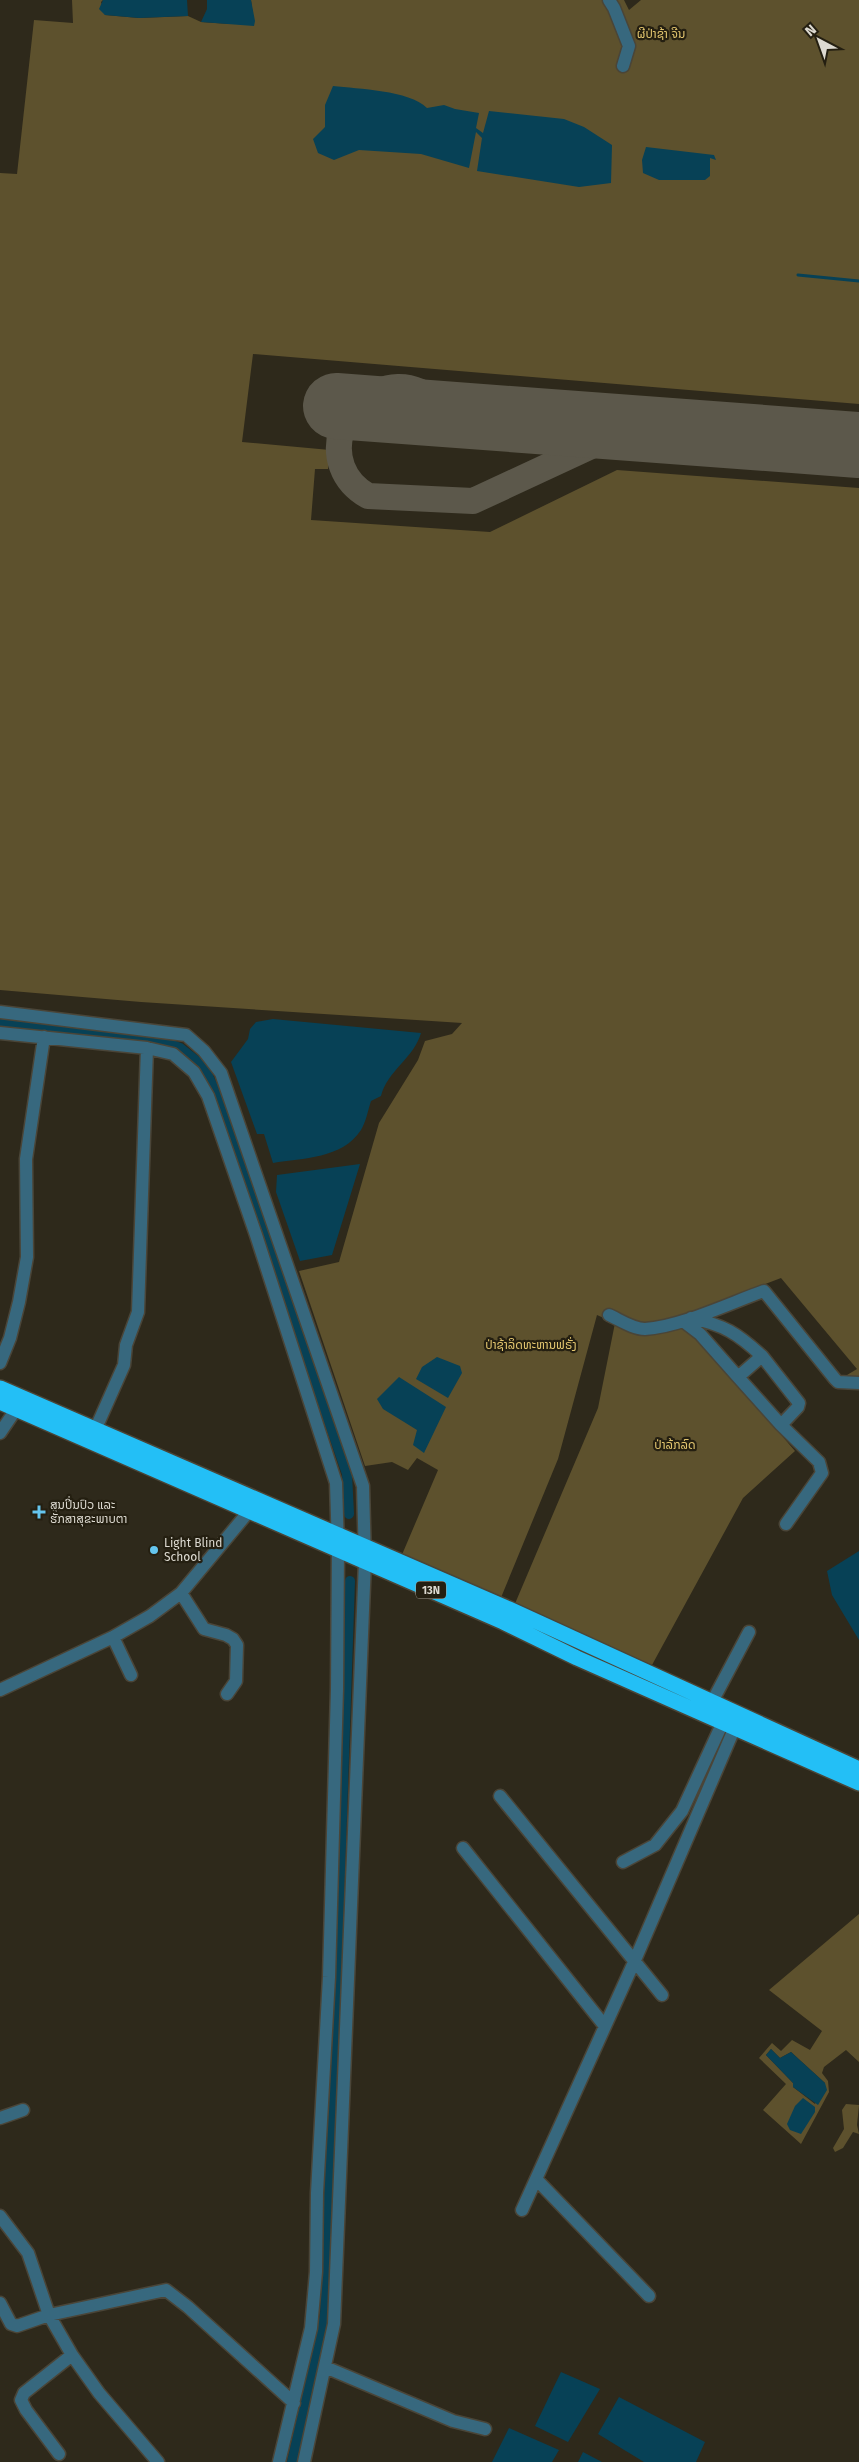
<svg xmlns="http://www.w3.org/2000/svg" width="859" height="2462" font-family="'Fira Sans','Noto Sans Lao',sans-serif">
  <rect width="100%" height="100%" fill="#2e291b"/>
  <path fill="#5d512d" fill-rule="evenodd" d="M72 0H103L101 2 105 15 139 18 188 16 201 22 230 24 253 16 251 0H624L629 10 641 0H859V404L253 354 242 442 330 450 328 469H315L311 520 490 532 617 470 859 488V1378H842L857 1369 781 1278 685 1314V1323L795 1451 743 1498 652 1665 514 1606 598 1408 615 1323 597 1315 558 1459 500 1600 401 1557 438 1470 417 1458 408 1470 392 1462 365 1466 299 1271 339 1262 379 1123 418 1060 425 1041 452 1034 462 1023 141 1002 0 990V173L17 174 34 20 73 23Z
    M859 1914V2062L846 2050 824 2067 822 2073 828 2081 829 2092 801 2144 763 2110 786 2084 759 2058 772 2043 781 2051 792 2040 810 2050 822 2031 769 1990ZM771 2049 780 2058 791 2052 825 2083 815 2104 793 2087V2083L766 2055Z
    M846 2104 859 2105 857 2125 859 2134 853 2132 843 2148 835 2152 833 2148 844 2129 842 2110Z"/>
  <path fill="#074156" d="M103 0H187L188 16 139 18 105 15 99 9Z
    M207 0H251L255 21 254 26 201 22 207 9Z
    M333 86C358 89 409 90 427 108L444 105 455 109 479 113 476 128 483 133 489 111 564 119 584 127 612 145 611 183 579 187 477 171 482 138 476 132 469 168 421 154 359 150 334 160 318 153 313 139 325 127V105Z
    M646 147 714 155 716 160 710 158V176L705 180H659L643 173 642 160Z
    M273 1019 421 1033C414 1058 387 1071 381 1096L371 1101C368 1110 366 1122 361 1130 342 1159 303 1158 273 1163L264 1134H257L231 1062 248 1039 250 1029 256 1022Z
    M360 1164 332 1255 300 1261 276 1192 277 1175Z
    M437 1357 460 1366 462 1373 448 1398 416 1379 422 1367Z
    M399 1377 446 1407 424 1453 413 1445 417 1430 383 1409 377 1399Z
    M859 1551V1640L832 1595 827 1571Z
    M771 2049 780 2058 791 2052 825 2083 827 2090 818 2105 793 2087V2083L766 2055Z
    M803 2098 815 2107V2112L801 2134 790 2130 787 2124 795 2106Z
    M561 2372 600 2389 568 2442 535 2426Z
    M619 2397 705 2442 696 2462H644L598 2434Z
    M509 2428 559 2450 552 2462H492Z
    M583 2452 602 2462H578Z"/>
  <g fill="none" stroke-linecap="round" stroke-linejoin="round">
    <path stroke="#074156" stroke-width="3" d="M798 275 859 281"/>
    <path stroke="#074156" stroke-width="10" d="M0 1022 150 1037 180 1048 204 1067 218 1098 347 1474 349 1514
      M292 2462 325 2315 350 1581"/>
    <path stroke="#5c584b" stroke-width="26" d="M468 416C443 410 424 386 398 387 340 390 315 466 368 496L473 501 615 435 636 431 694 433"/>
    <path stroke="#5c584b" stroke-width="66" d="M336 406 859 445"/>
    <g stroke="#4a4538" stroke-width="15">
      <path id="minor" d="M609 0 614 8 629 46 623 66
        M0 1012 186 1035 204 1051 221 1073 363 1486 365 1561 334 2324 304 2462
        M0 1033 147 1048 173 1054 194 1072 208 1096 256 1235 336 1483 338 1549 337 1689 329 1977 317 2193 316 2272 311 2328 279 2462
        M609 1315C620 1320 633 1329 645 1329 680 1327 730 1303 764 1291L835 1379 838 1382 859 1383
        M683 1321 700 1334 738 1377 762 1356C737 1333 724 1325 691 1318
        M0 1363 10 1338 19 1302 27 1257 26 1159 44 1037
        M738 1377 781 1425 798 1407 799 1403 762 1356
        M781 1425 819 1462 822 1473 786 1524
        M96 1428 124 1365 126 1345 138 1312 147 1048
        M0 1433 21 1402
        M181 1593 204 1629 226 1635 233 1639 237 1645 236 1681 227 1694
        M113 1637 131 1675
        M0 1690 113 1637 150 1616 181 1593 250 1510
        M712 1702 749 1632
        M500 1796 662 1995
        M463 1848 604 2025
        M623 1862 655 1845 682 1811 723 1722
        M0 2118 23 2110
        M536 2179 649 2296
        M522 2210 635 1960 735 1727
        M0 2216 28 2253 49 2315 72 2355 99 2393 158 2462
        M0 2303 11 2324 17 2326 49 2315 166 2290 188 2307 294 2403
        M325 2367 453 2421 485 2429
        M59 2454 26 2410 21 2400 24 2393 72 2355"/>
    </g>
    <g stroke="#4a4538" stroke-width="18">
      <path id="highway" d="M0 1388 509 1609 859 1769
        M0 1402 503 1622 577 1658 859 1783"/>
    </g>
    <use href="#minor" stroke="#37687e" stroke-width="12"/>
    <use href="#highway" stroke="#23bff6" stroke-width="15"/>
  </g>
  <g fill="#65c5ee" stroke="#241f11" stroke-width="2">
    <path d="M36.5 1504.5h5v5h5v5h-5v5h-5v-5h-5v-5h5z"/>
    <circle cx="154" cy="1550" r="5"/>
  </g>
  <g text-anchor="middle" stroke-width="4.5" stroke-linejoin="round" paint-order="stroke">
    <rect fill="#241f11" stroke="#a6a297" stroke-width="1" x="416" y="1581.5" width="30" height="17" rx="4"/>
    <g font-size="11" font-weight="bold" fill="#dddad1">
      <text x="431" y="1594">13N</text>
    </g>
    <g font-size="12" fill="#e3c66f" stroke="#241f11">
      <text x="661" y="38">ຜີປ່າຊ້າ ຈີນ</text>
      <text x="531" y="1349">ປ່າຊ້າລິດທະຫານຟຣັ່ງ</text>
      <text x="675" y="1449">ປ່າລ້ກລົດ</text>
    </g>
    <g font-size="12" fill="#dddad1" stroke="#241f11" text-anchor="start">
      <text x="50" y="1509">ສູນປິ່ນປົວ ແລະ<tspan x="50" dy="14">ຮັກສາສຸຂະພາບຕາ</tspan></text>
      <text x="164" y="1547">Light Blind<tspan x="164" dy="14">School</tspan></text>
    </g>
  </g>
  <g transform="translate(819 40) rotate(319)" stroke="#241f11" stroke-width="4" paint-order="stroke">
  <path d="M0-4L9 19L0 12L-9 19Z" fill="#dddad1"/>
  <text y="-8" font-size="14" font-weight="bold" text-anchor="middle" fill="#dddad1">N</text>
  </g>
</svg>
